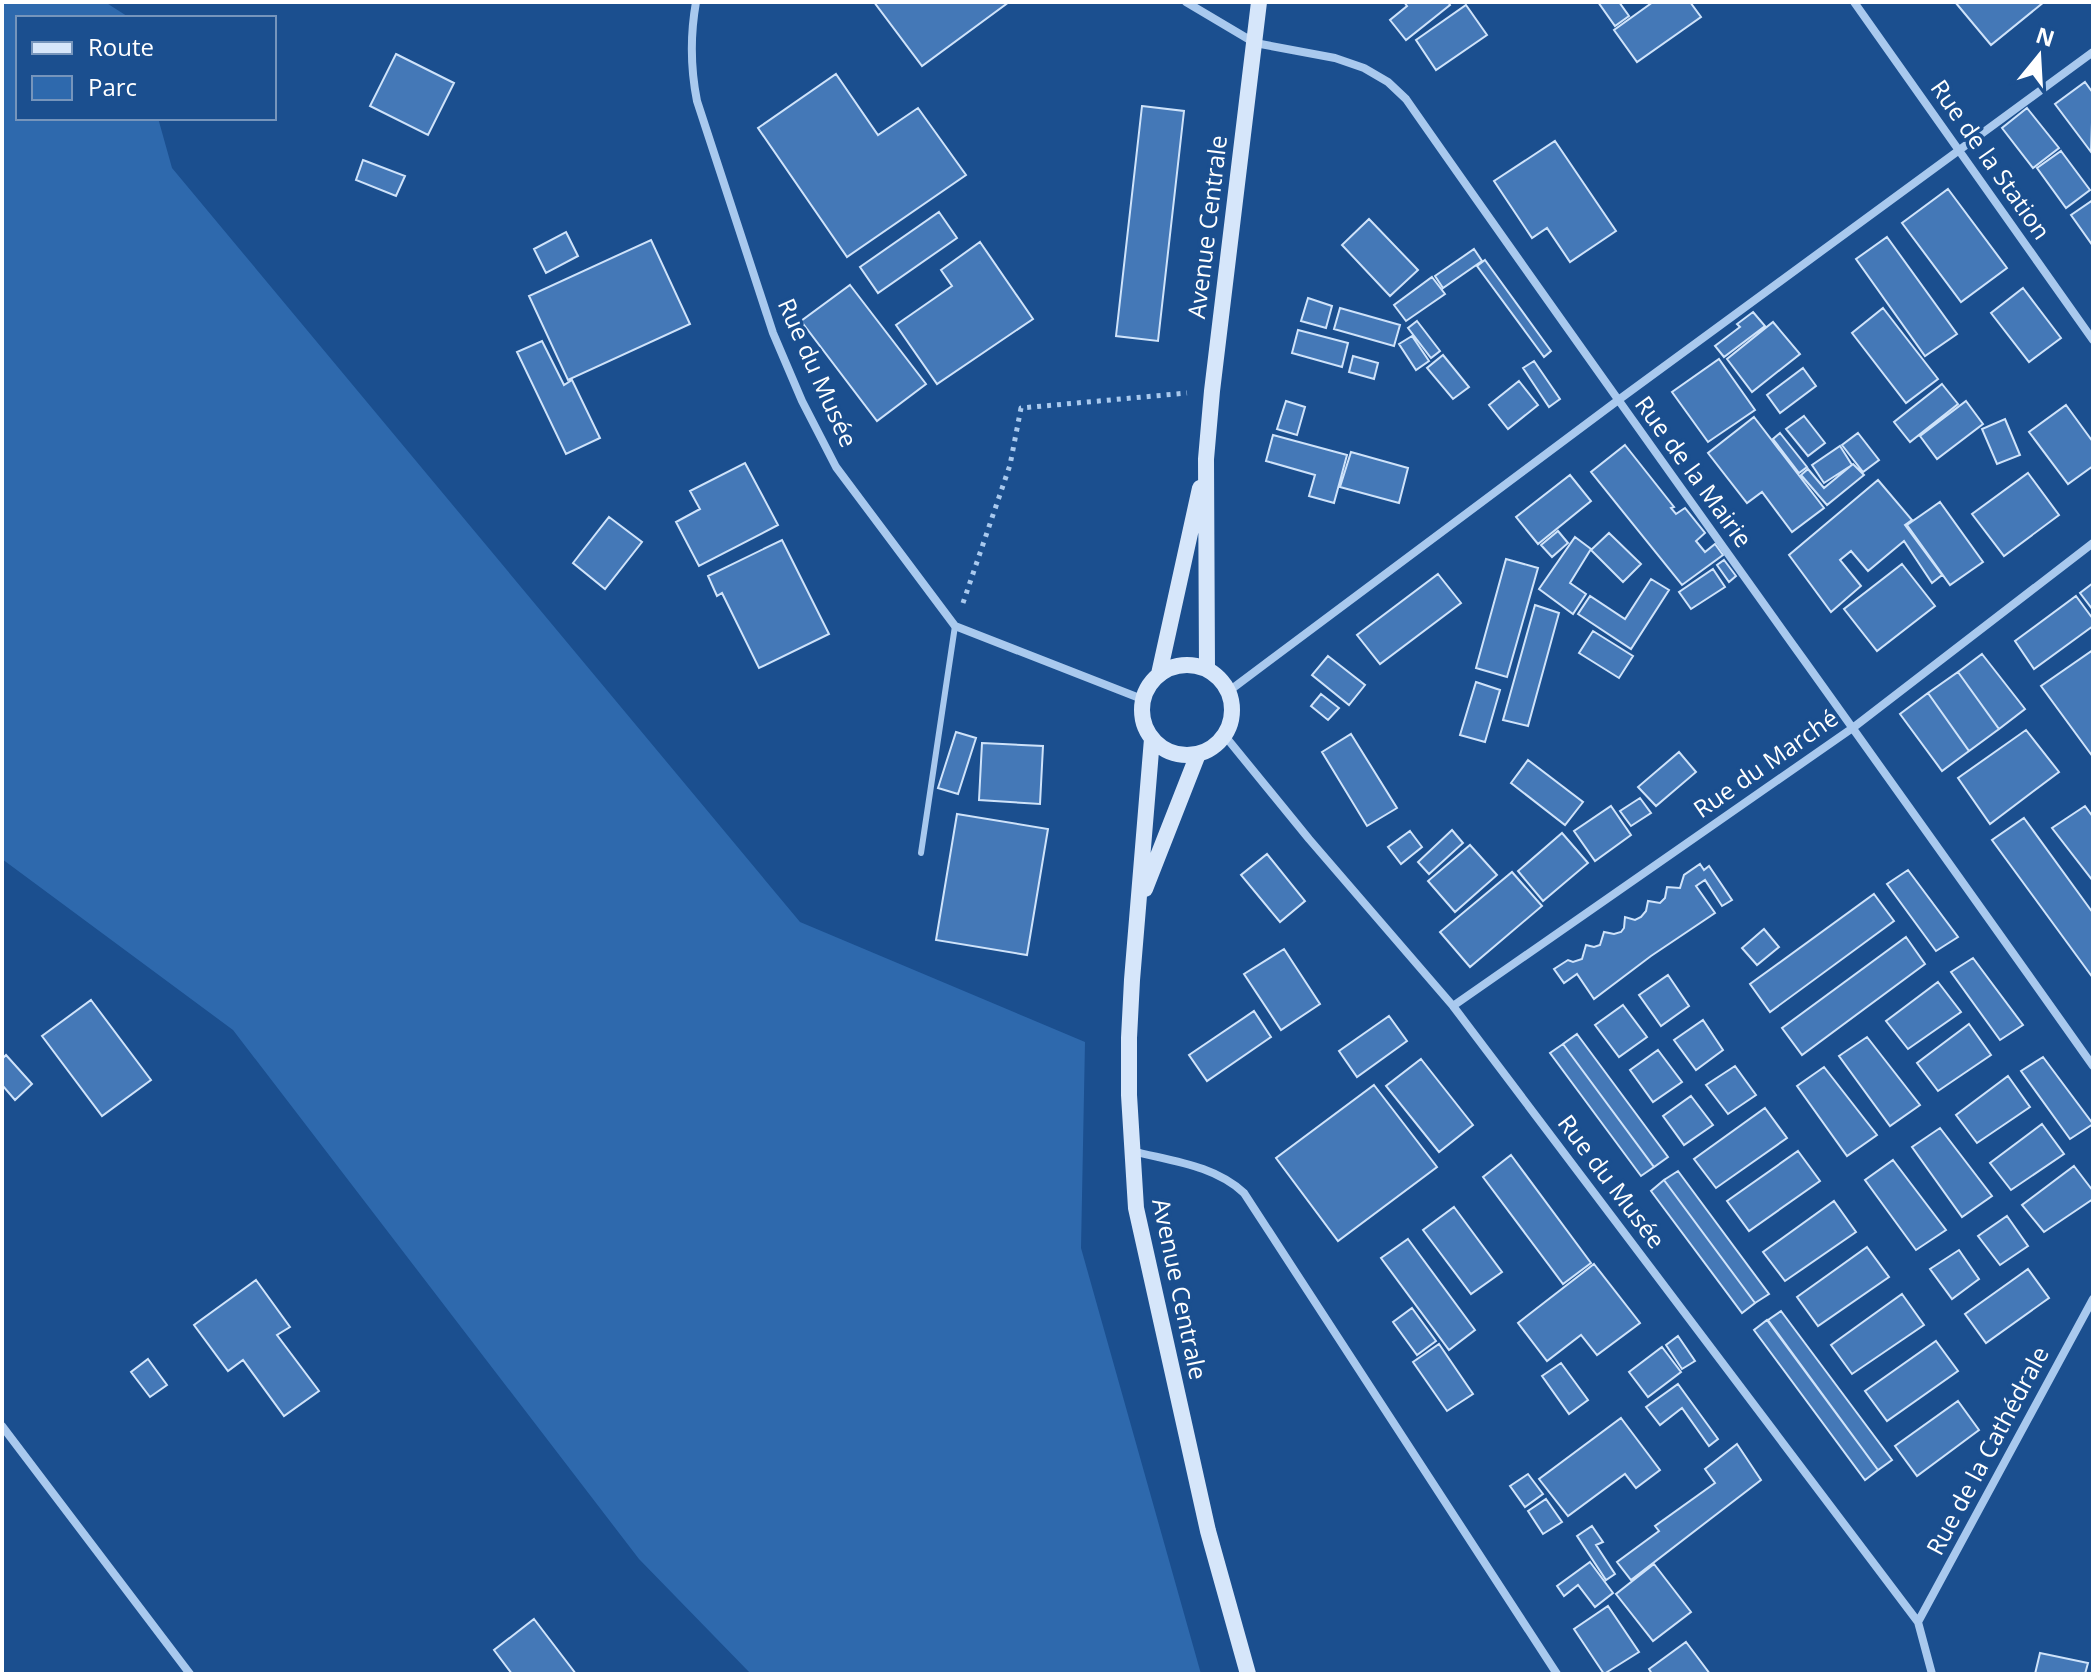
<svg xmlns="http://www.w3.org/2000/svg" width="2095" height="1676" font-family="'Open Sans',sans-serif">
  <rect width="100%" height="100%" fill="#1b4f8f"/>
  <path fill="#2e69ad" d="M2 2H105L130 18H18V118H158L172 168 800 922 1085 1042 1081 1248 1201 1674H751L639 1559 233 1030 2 859Z"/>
  <path fill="#4478b7" stroke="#cfe3fa" stroke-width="2" d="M874 2H1009L922 66Z
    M1404 2H1448L1450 5 1406 40 1390 20 1407 6Z
    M1598 2H1619L1629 16 1615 26Z
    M1653 2H1690L1701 17 1637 62 1614 30Z
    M1955 2H2044L1991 45Z
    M1466 5 1487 35 1436 70 1416 40Z
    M396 54 454 83 428 135 370 106Z
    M836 74 878 135 918 108 966 175 847 257 758 128Z
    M2085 82 2093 93 2091 152 2055 104Z
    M1142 106 1184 111 1158 341 1116 336Z
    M2027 108 2059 148 2033 168 2002 128Z
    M1555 141 1616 231 1570 262 1547 228 1532 238 1494 181Z
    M2061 151 2090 190 2066 208 2037 168Z
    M363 160 405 176 396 196 356 180Z
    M1948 189 2007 268 1961 302 1902 223Z
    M2093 200V246L2071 215Z
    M939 212 957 238 878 293 860 267Z
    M1369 219 1418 270 1390 296 1342 245Z
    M566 232 578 256 546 273 534 249Z
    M1887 237 1957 334 1925 356 1856 259Z
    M651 240 690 324 568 380 529 296Z
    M980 242 1033 319 937 384 896 325 952 286 941 270Z
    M1474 249 1482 261 1443 288 1435 276Z
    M1485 260 1551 351 1544 357 1477 266Z
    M1432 277 1445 294 1406 321 1394 305Z
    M850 285 926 384 877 421 801 321Z
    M2023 288 2061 338 2029 362 1991 313Z
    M1308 298 1332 306 1326 328 1301 321Z
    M1340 308 1400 325 1394 346 1334 329Z
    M1883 308 1938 379 1906 403 1852 333Z
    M1753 312 1765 326 1724 357 1715 346 1740 327 1737 324Z
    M1417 321 1440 351 1431 358 1408 328Z
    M1773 322 1800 354 1752 392 1727 359Z
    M1298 330 1348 343 1342 367 1292 353Z
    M1412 336 1429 361 1416 370 1399 344Z
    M542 341 564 385 572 380 600 438 566 454 517 352Z
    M1443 355 1469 387 1453 399 1427 368Z
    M1353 356 1378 363 1374 379 1349 372Z
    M1719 359 1755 410 1708 442 1672 392Z
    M1534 361 1560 399 1549 407 1523 368Z
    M1803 368 1816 386 1780 413 1767 395Z
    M1519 381 1538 405 1508 429 1489 405Z
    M1942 384 1958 404 1910 442 1894 422Z
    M1286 401 1305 407 1297 435 1277 429Z
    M1966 401 1983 424 1937 459 1920 436Z
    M2066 405 2093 442V466L2068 484 2029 432Z
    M1804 416 1825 443 1808 456 1786 429Z
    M1754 417 1824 508 1792 532 1762 492 1747 503 1708 453Z
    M2005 419 2020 455 1997 464 1982 429Z
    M1780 433 1807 467 1799 473 1773 439Z
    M1858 433 1879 460 1863 472 1842 445Z
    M1273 435 1347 455 1334 503 1309 496 1315 475 1266 461Z
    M1625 445 1674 507 1671 508 1676 514 1685 508 1705 533 1696 541 1705 552 1715 544 1723 555 1682 585 1591 472Z
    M1840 446 1852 465 1824 483 1812 465Z
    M1351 452 1408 468 1399 503 1340 487Z
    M745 463 778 525 699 566 676 522 700 509 690 491Z
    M1853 464 1864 475 1827 505 1801 475 1808 469 1824 488Z
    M2028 473 2059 515 2004 556 1972 514Z
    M1570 475 1591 501 1538 544 1516 517Z
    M1878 480 1912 520 1905 525 1942 575 1932 583 1904 541 1868 571 1851 551 1840 560 1861 586 1831 612 1789 555Z
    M1940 502 1983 562 1950 585 1907 525Z
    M609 517 642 542 605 589 573 563Z
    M1558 531 1568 543 1552 557 1541 545Z
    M1609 533 1641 564 1623 582 1591 550Z
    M1575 537 1591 549 1570 583 1586 594 1573 614 1539 589Z
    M782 540 829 634 759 668 722 593 717 596 708 576Z
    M1506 559 1538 568 1507 677 1476 668Z
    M1724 560 1736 576 1729 582 1717 565Z
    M1902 564 1935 606 1877 651 1844 609Z
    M1713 569 1725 587 1691 609 1679 592Z
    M1438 574 1461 603 1380 664 1357 635Z
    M1651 579 1669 590 1631 649 1578 614 1590 596 1625 619Z
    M2093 583V610L2080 593Z
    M2076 596 2093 619V626L2034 669 2015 641Z
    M1535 605 1559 613 1528 726 1503 720Z
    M1593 631 1633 656 1619 678 1579 653Z
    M2093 650V757L2041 686Z
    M1982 654 2025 709 1999 729 1958 672Z
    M1328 656 1365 685 1349 705 1312 675Z
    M1958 672 1999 729 1969 751 1928 693Z
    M1476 682 1500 690 1485 742 1460 735Z
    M1928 693 1969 751 1942 771 1900 714Z
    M1321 694 1339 708 1328 720 1311 706Z
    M2026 730 2059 772 1990 824 1958 778Z
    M956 732 976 738 958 794 938 788Z
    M1351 734 1397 808 1367 826 1322 752Z
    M982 743 1043 746 1040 804 979 800Z
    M1679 752 1696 772 1656 806 1638 787Z
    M1528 760 1583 802 1565 825 1511 783Z
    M1640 798 1651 813 1631 826 1620 811Z
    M1611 806 1631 835 1595 861 1574 831Z
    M2085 806 2093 817V881L2052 828Z
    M957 814 1048 829 1027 955 936 940Z
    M2024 818 2093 913V978L1992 840Z
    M1452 830 1463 843 1429 874 1418 862Z
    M1410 831 1422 847 1401 864 1388 847Z
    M1562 833 1588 863 1543 901 1518 871Z
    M1470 845 1497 875 1455 912 1428 881Z
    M1267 854 1305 901 1280 922 1241 875Z
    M1700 864 1704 870 1709 866 1732 900 1722 906 1705 880 1696 886 1715 913 1651 956 1594 999 1577 974 1564 983 1554 969 1568 960 1573 962 1582 959 1586 945 1594 947 1600 945 1604 932 1614 934 1621 932 1624 928 1625 917 1635 920 1641 917 1646 911 1648 901 1660 903 1665 898 1667 887 1680 888 1684 875Z
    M1908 870 1958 937 1936 951 1887 884Z
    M1512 872 1542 906 1470 967 1440 932Z
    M1874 894 1894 921 1770 1012 1750 984Z
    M1764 929 1779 947 1757 965 1742 948Z
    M1906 937 1925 964 1802 1055 1782 1028Z
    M1284 949 1320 1004 1281 1030 1244 974Z
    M1973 958 2023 1025 2000 1040 1951 972Z
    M1668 975 1689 1006 1661 1026 1639 995Z
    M1938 982 1961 1012 1908 1049 1886 1021Z
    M91 1000 151 1080 102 1116 42 1036Z
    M1623 1005 1647 1037 1619 1057 1595 1025Z
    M1254 1011 1271 1037 1207 1081 1189 1055Z
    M1389 1016 1407 1041 1357 1077 1339 1051Z
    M1703 1020 1723 1050 1696 1070 1674 1040Z
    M1969 1024 1991 1055 1938 1091 1917 1063Z
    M1577 1034 1668 1157 1654 1167 1563 1044Z
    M1867 1037 1920 1105 1890 1126 1839 1056Z
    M1563 1044 1654 1167 1641 1176 1550 1053Z
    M1658 1050 1682 1082 1653 1102 1630 1070Z
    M6 1055 32 1084 15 1100 2 1085V1059Z
    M2043 1057 2093 1124 2070 1139 2021 1071Z
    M1421 1059 1473 1125 1439 1152 1386 1086Z
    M1735 1066 1756 1095 1728 1114 1706 1085Z
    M1824 1067 1877 1135 1847 1156 1797 1086Z
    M2008 1076 2030 1107 1977 1143 1956 1115Z
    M1374 1085 1437 1167 1338 1241 1276 1158Z
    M1691 1096 1713 1125 1684 1145 1663 1116Z
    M1765 1108 1787 1138 1716 1188 1694 1159Z
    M2042 1124 2064 1154 2011 1190 1990 1163Z
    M1940 1128 1992 1196 1962 1217 1912 1147Z
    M1798 1151 1820 1181 1749 1231 1727 1201Z
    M1511 1155 1591 1263 1563 1284 1483 1177Z
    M1893 1160 1946 1230 1916 1250 1865 1180Z
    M2074 1166 2093 1191V1199L2044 1232 2022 1205Z
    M1678 1171 1769 1294 1755 1303 1664 1180Z
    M1664 1180 1755 1303 1742 1313 1651 1191Z
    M1834 1201 1856 1232 1785 1281 1763 1252Z
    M1454 1207 1502 1272 1471 1294 1423 1230Z
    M2007 1216 2028 1246 2000 1265 1978 1236Z
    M1408 1239 1475 1330 1449 1350 1381 1258Z
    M1867 1247 1889 1277 1818 1326 1797 1297Z
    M1959 1250 1979 1279 1952 1299 1930 1269Z
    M1594 1264 1640 1323 1597 1355 1581 1335 1547 1361 1518 1323Z
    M2028 1269 2049 1298 1986 1343 1965 1314Z
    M256 1280 290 1327 277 1335 319 1391 284 1416 243 1360 228 1371 194 1325Z
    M1902 1294 1924 1325 1852 1374 1831 1345Z
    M1412 1308 1436 1341 1417 1355 1393 1322Z
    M1781 1311 1892 1460 1878 1470 1768 1320Z
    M1767 1320 1878 1470 1865 1480 1754 1330Z
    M1678 1336 1695 1361 1682 1369 1666 1345Z
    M1936 1341 1958 1371 1887 1421 1865 1391Z
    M1439 1344 1473 1394 1447 1411 1413 1362Z
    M1662 1347 1681 1372 1648 1397 1629 1372Z
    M148 1359 167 1385 150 1397 131 1372Z
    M1561 1363 1588 1400 1569 1414 1542 1376Z
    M1678 1384 1718 1439 1709 1446 1682 1408 1660 1425 1646 1407Z
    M1958 1401 1979 1430 1917 1476 1895 1446Z
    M1621 1418 1660 1470 1636 1488 1625 1474 1568 1516 1539 1479Z
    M1737 1444 1761 1480 1631 1580 1617 1562 1659 1531 1655 1526 1715 1483 1705 1469Z
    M1528 1474 1543 1494 1525 1507 1510 1486Z
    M1546 1499 1562 1522 1543 1534 1528 1511Z
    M1592 1526 1603 1542 1596 1545 1615 1574 1606 1580 1577 1536Z
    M1590 1562 1613 1593 1595 1607 1578 1585 1564 1596 1557 1586Z
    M1654 1564 1691 1612 1653 1641 1616 1594Z
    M1608 1606 1639 1652 1604 1674 1574 1629Z
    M534 1619 576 1674H512L494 1650Z
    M1686 1642 1710 1674H1652L1649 1669Z
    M2040 1653 2088 1663 2085 1674H2035Z"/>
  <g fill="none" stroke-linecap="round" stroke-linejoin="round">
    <path stroke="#a9c9ee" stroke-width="5" stroke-dasharray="4 6" stroke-linecap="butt" d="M963 603 1010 465 1021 408 1187 393"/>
    <path stroke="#a9c9ee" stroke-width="6" d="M921 853 955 626"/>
    <path stroke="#a9c9ee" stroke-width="8" d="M696 2C690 36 690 66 697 101L773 333 802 401 836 467 955 626 1142 699
      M1186 2 1255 43 1335 58 1364 68 1388 82 1406 99C1632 423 1865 743 2093 1066
      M1854 2 2093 340
      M1229 691 1617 401 2093 52
      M1225 736 1309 839 1453 1006 1918 1622 1932 1674
      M1453 1006 1854 727 2093 543
      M1132 1151C1171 1161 1214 1165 1244 1193L1557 1674
      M2 1426 190 1674
      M1918 1622 2093 1299"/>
    <path stroke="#d6e6fa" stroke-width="16" d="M1142 710a45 45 0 1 1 90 0a45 45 0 1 1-90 0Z
      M1207 669 1206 459 1212 391 1259 2
      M1159 674 1200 488
      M1152 739 1132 980 1129 1038V1095L1136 1208 1208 1531 1248 1674
      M1145 889 1198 754"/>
  </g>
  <g text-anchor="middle" stroke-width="7" stroke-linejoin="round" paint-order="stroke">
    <g font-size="24" fill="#fff" stroke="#1b4f8f">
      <text transform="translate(1990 160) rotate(55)" y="8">Rue de la Station</text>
      <text transform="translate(1208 227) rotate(-83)" y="8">Avenue Centrale</text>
      <text transform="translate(817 373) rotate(66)" y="8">Rue du Musée</text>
      <text transform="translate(1693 472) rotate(54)" y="8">Rue de la Mairie</text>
      <text transform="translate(1766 764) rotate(-35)" y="8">Rue du Marché</text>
      <text transform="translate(1611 1182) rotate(53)" y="8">Rue du Musée</text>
      <text transform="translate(1179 1289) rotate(78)" y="8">Avenue Centrale</text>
      <text transform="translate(1988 1451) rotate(-62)" y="8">Rue de la Cathédrale</text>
    </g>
  </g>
  <rect width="2095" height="1676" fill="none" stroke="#ffffff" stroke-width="8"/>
  <rect x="16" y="16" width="260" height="104" fill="#1b4f8f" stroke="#7695bc" stroke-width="2"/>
  <rect x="32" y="42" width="40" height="12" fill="#d6e6fa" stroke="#7695bc" stroke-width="2"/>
  <text x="88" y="56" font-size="24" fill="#ffffff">Route</text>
  <rect x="32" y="76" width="40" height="24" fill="#2e69ad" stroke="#7695bc" stroke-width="2"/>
  <text x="88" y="96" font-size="24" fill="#ffffff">Parc</text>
  <g transform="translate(2039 56) rotate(18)" stroke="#1b4f8f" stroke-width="6" paint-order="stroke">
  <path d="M0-6L14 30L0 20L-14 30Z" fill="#ffffff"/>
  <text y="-12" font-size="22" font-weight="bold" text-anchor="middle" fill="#ffffff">N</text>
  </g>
</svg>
